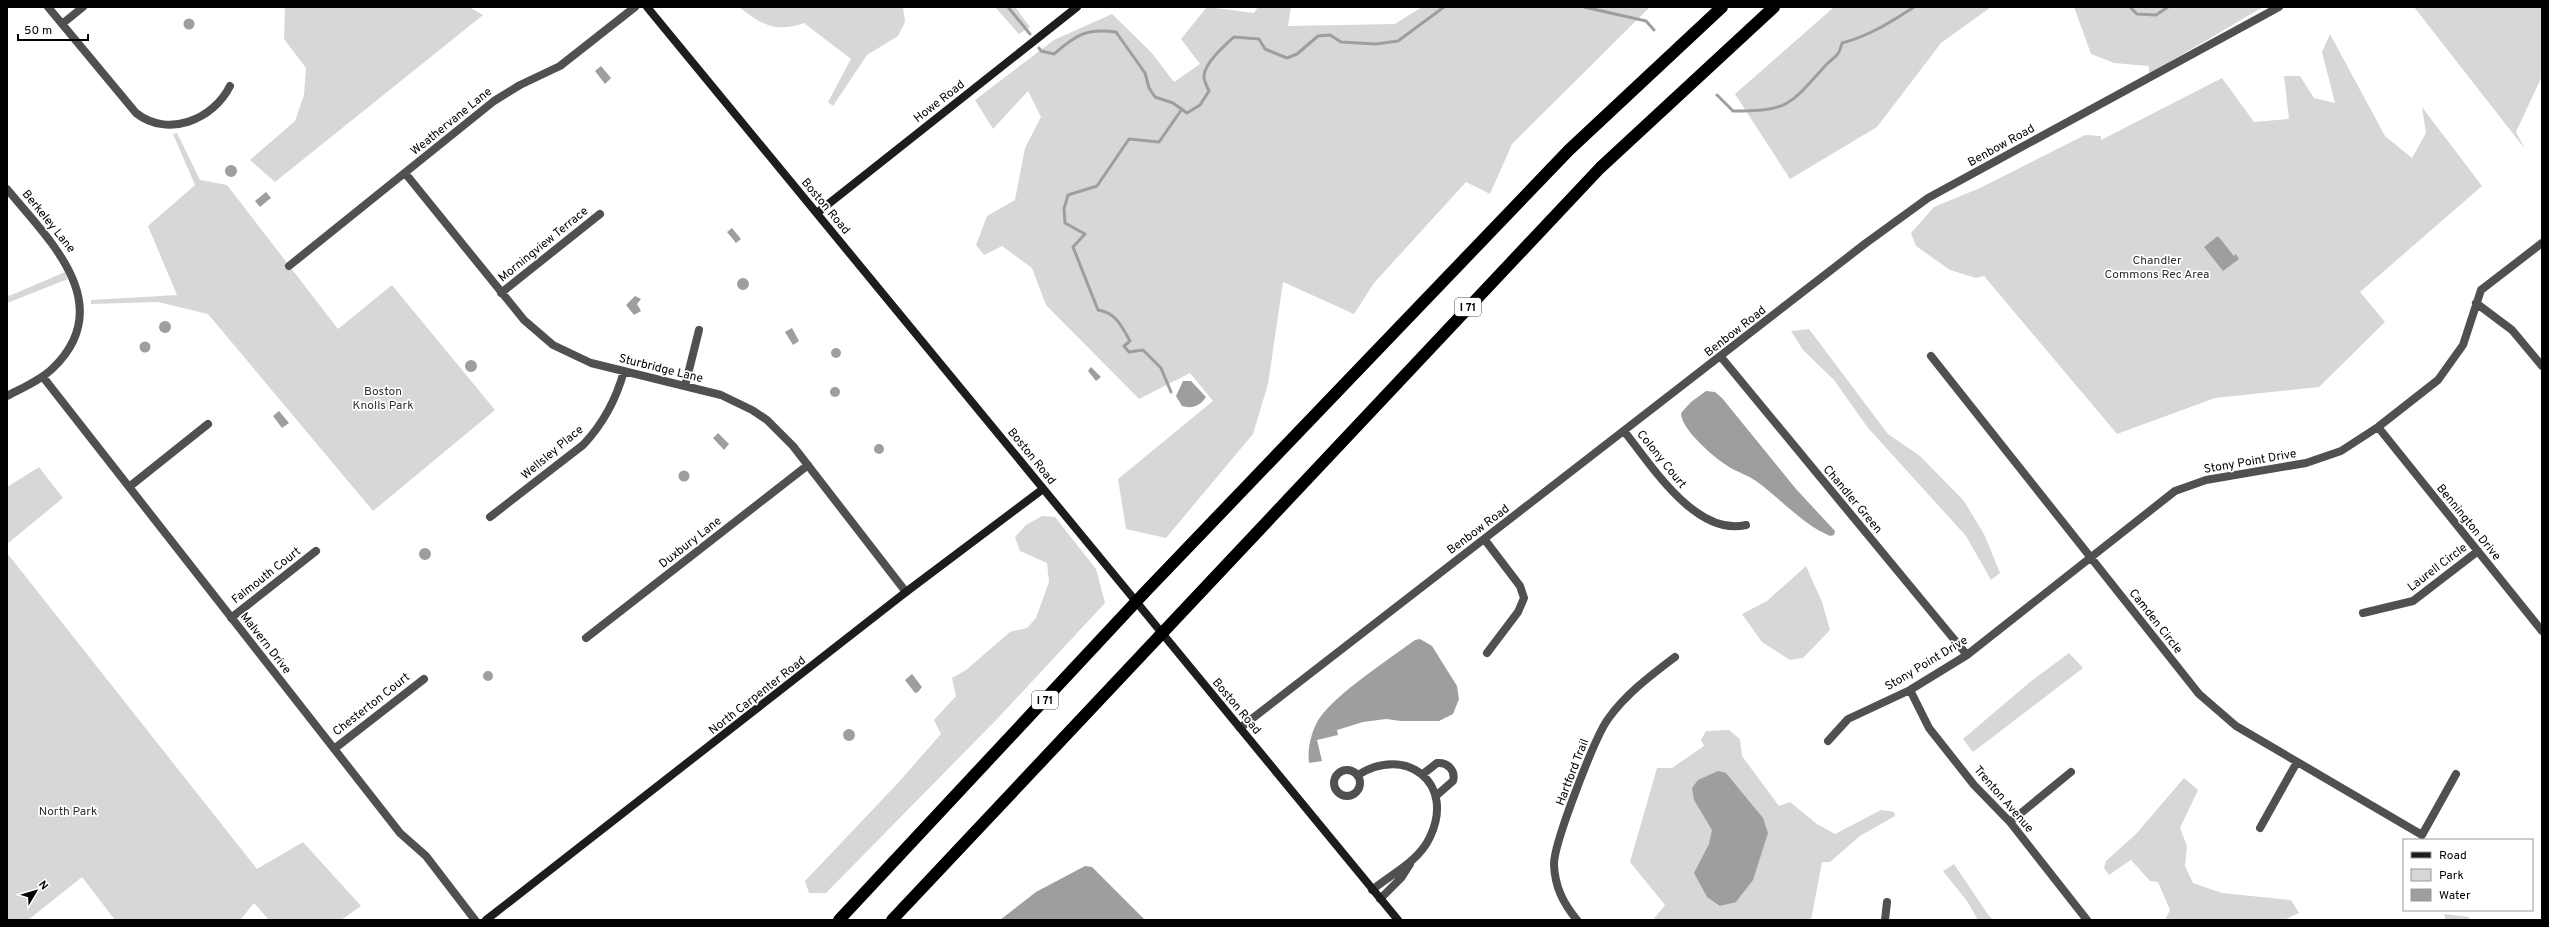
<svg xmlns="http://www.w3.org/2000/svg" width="2549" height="927" font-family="Overpass,sans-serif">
  <rect width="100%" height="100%" fill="#fff"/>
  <path fill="#d7d7d7" d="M285 7H469L483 15 275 182 250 160 295 121 304 95 306 68 284 39Z
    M739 7H903L905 22 898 36 867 55 833 106 828 102 851 59 804 23C776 33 762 25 739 7Z
    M995 7H1015L1030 27 1019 34Z
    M1207 7 1254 13 1258 7H1291L1288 26 1395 24 1422 7H1650L1512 144 1490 194 1466 182 1374 283 1354 314 1283 282 1268 384 1253 434 1166 538 1126 529 1118 479 1213 401 1190 373 1139 399 1046 305 1032 268 1002 246 984 255 976 245 987 216 1015 200 1025 148 1041 117 1028 91 993 129 975 100 1054 40 1112 14 1151 52 1174 82 1200 64 1181 39Z
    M1834 7H1991L1941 43 1877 127 1790 179 1735 94Z
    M2074 7H2263L2149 74V66L2114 63 2091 54Z
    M2414 7H2542V76L2516 132 2525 149Z
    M2330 34 2385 136 2412 158 2426 133 2422 107 2482 186 2360 292 2385 322 2319 387 2215 398 2117 434 1984 276 1976 278 1950 270 1916 246 1911 233 1934 207 1980 188 2085 135 2101 136V140L2222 78 2254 122 2289 119 2284 76H2300L2314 98 2335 103 2322 52Z
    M177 133 200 180 227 185 338 329 392 285 495 410 373 511 208 314 158 302 91 304V300L177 295 148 226 195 185 173 134Z
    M65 272 68 279 7 303V293L9 296Z
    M1809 329 1888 434 1920 456 1964 501 1985 536 2000 573 1991 580 1966 536 1868 428 1834 380 1803 350 1791 331Z
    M39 467 63 498 7 544V487Z
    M1042 516 1055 517 1096 569 1105 603 999 717 826 893H809L805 881 897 784 941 734 934 720 956 696 952 678 966 670 1010 632 1027 628 1036 618 1049 582 1047 563 1020 551 1015 537 1026 525Z
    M7 553 257 869 303 842 361 906 341 920H269L254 903 240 920H115L82 877 28 920H7Z
    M1806 566 1822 602 1830 630 1803 658 1790 660 1762 642 1742 614 1767 601Z
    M2069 653 2083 668 1973 752 1963 739 2030 682Z
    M1729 730 1740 739 1742 756 1779 806 1790 802 1817 824 1835 834 1881 810 1894 812 1895 816 1860 836 1830 862H1822L1811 920H1653L1665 905 1630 862 1657 768H1672L1704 746 1701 740 1706 731Z
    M2184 778 2198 790 2180 828 2187 846 2185 866 2193 883 2222 893 2291 900 2299 913 2284 920H2165L2170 910 2158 882 2150 881 2131 860 2109 875 2104 868 2106 861 2136 834Z
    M1954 864 1989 916 1994 920H1978L1967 901 1943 871Z
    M2444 914 2469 917 2470 920H2446Z"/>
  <path fill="#9e9e9e" d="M183.5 24a5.5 5.5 0 1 1 11 0a5.5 5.5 0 1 1-11 0Z
    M601 66 611 78 605 84 595 71Z
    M225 171a6 6 0 1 1 12 0a6 6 0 1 1-12 0Z
    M266 192 271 198 260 207 255 201Z
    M732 228 741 239 736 243 727 232Z
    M2218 236 2234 256 2236 254 2239 259 2223 271 2204 247Z
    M737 284a6 6 0 1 1 12 0a6 6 0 1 1-12 0Z
    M635 296 641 299 637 304 641 311 634 315 626 305Z
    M159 327a6 6 0 1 1 12 0a6 6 0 1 1-12 0Z
    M792 328 799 341 793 345 785 332Z
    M139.5 347a5.5 5.5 0 1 1 11 0a5.5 5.5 0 1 1-11 0Z
    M831 353a5 5 0 1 1 10 0a5 5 0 1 1-10 0Z
    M465 366a6 6 0 1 1 12 0a6 6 0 1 1-12 0Z
    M1091 367 1101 377 1096 381 1088 371Z
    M1183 381H1191L1206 397C1200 406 1192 409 1182 406L1176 396Z
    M830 392a5 5 0 1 1 10 0a5 5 0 1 1-10 0Z
    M1706 391 1715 392 1722 398 1796 489 1835 531 1834 535 1830 536C1802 524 1781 499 1756 481 1748 475 1737 472 1729 467 1715 458 1681 430 1681 413L1691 402Z
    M279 411 289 423 282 428 273 416Z
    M718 433 729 444 724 450 713 438Z
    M874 449a5 5 0 1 1 10 0a5 5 0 1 1-10 0Z
    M678.5 476a5.5 5.5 0 1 1 11 0a5.5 5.5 0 1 1-11 0Z
    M419 554a6 6 0 1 1 12 0a6 6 0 1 1-12 0Z
    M1420 639 1432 646 1457 686 1459 699 1453 714 1439 721H1401L1386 719 1363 722 1337 730 1338 735 1317 740 1322 761 1309 763C1307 748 1312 728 1321 716 1340 691 1388 660 1415 640Z
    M483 676a5 5 0 1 1 10 0a5 5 0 1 1-10 0Z
    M912 674 922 687 918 692 915 693 905 680Z
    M843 735a6 6 0 1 1 12 0a6 6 0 1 1-12 0Z
    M1718 771 1726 773 1763 818 1768 833 1753 880 1736 902 1720 906 1707 897 1694 873 1709 844 1712 830 1694 800 1692 788 1698 780Z
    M1085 866 1092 867 1145 920H1000L1036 892Z"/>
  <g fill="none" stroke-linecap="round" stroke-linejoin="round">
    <path stroke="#9e9e9e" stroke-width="3" d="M1008 7 1030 34
      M1584 7 1646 21 1654 30
      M2130 7 2137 14 2156 15 2168 7
      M1039 48 1041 51 1054 54C1076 35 1086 28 1116 32L1145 73 1149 88 1155 97 1173 103 1187 113 1200 105 1209 91C1207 86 1203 80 1204 75 1206 62 1224 46 1234 37L1259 39 1265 49 1287 58 1297 54 1318 36 1330 35 1341 42 1376 44 1398 41 1444 7
      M1717 95 1733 111C1788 111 1789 106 1825 66 1834 56 1838 59 1842 43 1869 36 1891 22 1914 7
      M1171 392 1161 368 1143 350 1129 352 1124 346 1130 341C1121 325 1116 313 1098 310L1073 247 1085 234 1065 223 1064 209 1068 195 1097 186 1129 139 1159 142 1182 109"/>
    <path stroke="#505050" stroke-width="8" d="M48 7 136 113C168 138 213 120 230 86
      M62 24 83 7
      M405 173 524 320 553 345 591 363 721 395 752 410 767 420 793 446 906 592
      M7 189C48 239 119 304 53 368 41 380 22 388 7 396
      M289 266 494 101 520 85 560 66 635 7
      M501 293 600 214
      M2476 303 2512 330 2542 366
      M1931 356 2199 694 2236 726 2422 835 2456 774
      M1721 357 1967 655
      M43 377 400 833 426 856 475 920
      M685 386 699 330
      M2378 427 2542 631
      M1624 431C1651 465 1696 537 1746 525
      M129 487 208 424
      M490 517 583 445C604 423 616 400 624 371
      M1485 540 1520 586 1524 598 1518 612 1487 653
      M2363 613 2413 601 2478 551
      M231 618 316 551
      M586 638 808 465
      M1910 690 1929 728 1974 785 2010 822 2087 920
      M1240 728 1866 243 1928 198 2279 7
      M1828 741 1848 719 1910 690 1967 655 2175 491 2206 480 2306 463 2341 451 2378 427 2438 380 2463 345 2481 290 2542 243
      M334 749 424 679
      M1334 783a13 13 0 1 1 26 0a13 13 0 1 1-26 0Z
      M1423 774 1437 763C1447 762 1456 770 1453 781L1437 795
      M1358 775C1405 745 1456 782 1430 837 1419 861 1393 873 1372 890
      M2010 822 2071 772
      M2260 828 2297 762
      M1380 899 1401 878 1410 864
      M1577 920C1563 903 1555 887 1554 865 1553 845 1595 737 1608 719 1626 694 1650 676 1675 657
      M1885 920 1887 902"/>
    <path stroke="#1d1d1d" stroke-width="8" d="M647 7 1398 920
      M817 213 1077 7
      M486 920 906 592 1043 489"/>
    <path stroke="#000" stroke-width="12" d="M839 920 1147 590 1569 150 1722 7
      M892 920 1600 168 1774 7"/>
  </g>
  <g text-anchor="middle" stroke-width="3.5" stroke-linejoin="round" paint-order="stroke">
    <g fill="#fff" stroke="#4c4c4c" stroke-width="1">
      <rect x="1455" y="298" width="26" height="18" rx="3"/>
      <rect x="1032" y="691" width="26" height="18" rx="3"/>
    </g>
    <g font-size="11" font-weight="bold" fill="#000">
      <text x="1468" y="311">I 71</text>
      <text x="1045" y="704">I 71</text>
    </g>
    <g font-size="12" fill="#000" stroke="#fff">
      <text transform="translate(939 101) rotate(-38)" y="4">Howe Road</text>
      <text transform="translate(451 121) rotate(-39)" y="4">Weathervane Lane</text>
      <text transform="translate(2001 145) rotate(-29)" y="4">Benbow Road</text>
      <text transform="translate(826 206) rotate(50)" y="4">Boston Road</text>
      <text transform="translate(49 221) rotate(51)" y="4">Berkeley Lane</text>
      <text transform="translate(543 244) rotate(-39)" y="4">Morningview Terrace</text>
      <text transform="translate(1735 331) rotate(-38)" y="4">Benbow Road</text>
      <text transform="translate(661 368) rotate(14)" y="4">Sturbridge Lane</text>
      <text transform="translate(552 452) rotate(-40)" y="4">Wellsley Place</text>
      <text transform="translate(1032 456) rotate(51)" y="4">Boston Road</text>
      <text transform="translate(1662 459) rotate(51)" y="4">Colony Court</text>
      <text transform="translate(2250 461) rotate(-10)" y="4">Stony Point Drive</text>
      <text transform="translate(1853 499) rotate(50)" y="4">Chandler Green</text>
      <text transform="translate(2469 522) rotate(51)" y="4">Bennington Drive</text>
      <text transform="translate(1478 529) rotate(-37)" y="4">Benbow Road</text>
      <text transform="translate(690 542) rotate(-38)" y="4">Duxbury Lane</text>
      <text transform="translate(2437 567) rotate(-37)" y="4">Laurell Circle</text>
      <text transform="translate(266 575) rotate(-38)" y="4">Falmouth Court</text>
      <text transform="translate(2156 621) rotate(52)" y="4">Camden Circle</text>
      <text transform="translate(266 643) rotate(52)" y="4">Malvern Drive</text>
      <text transform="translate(1926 663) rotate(-31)" y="4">Stony Point Drive</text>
      <text transform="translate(757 695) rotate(-38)" y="4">North Carpenter Road</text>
      <text transform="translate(371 704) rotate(-38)" y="4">Chesterton Court</text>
      <text transform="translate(1237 706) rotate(50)" y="4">Boston Road</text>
      <text transform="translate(1572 772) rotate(-69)" y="4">Hartford Trail</text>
      <text transform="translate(2004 799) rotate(49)" y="4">Trenton Avenue</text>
    </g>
    <g font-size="12" fill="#2e2e2e" stroke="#fff">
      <text x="2157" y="264">Chandler<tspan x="2157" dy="14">Commons Rec Area</tspan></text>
      <text x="383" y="395">Boston<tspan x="383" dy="14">Knolls Park</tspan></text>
      <text x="68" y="815">North Park</text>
    </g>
  </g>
  <rect width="2549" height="927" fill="none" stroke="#000000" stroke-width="16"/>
  <rect x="2403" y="839" width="130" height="72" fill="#ffffff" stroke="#999999"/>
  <rect x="2411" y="852" width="20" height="6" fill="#1d1d1d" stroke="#999999"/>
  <text x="2439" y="859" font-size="12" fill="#000000">Road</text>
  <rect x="2411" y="869" width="20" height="12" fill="#d7d7d7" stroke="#999999"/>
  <text x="2439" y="879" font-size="12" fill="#000000">Park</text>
  <rect x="2411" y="889" width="20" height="12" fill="#9e9e9e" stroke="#999999"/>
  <text x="2439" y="899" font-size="12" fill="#000000">Water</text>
  <g transform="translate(36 891) rotate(52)" stroke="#ffffff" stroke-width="3" paint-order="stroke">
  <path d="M0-3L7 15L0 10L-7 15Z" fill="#000000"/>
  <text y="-6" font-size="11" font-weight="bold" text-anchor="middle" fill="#000000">N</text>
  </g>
  <path d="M18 34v6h70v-6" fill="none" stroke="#000000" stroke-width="2"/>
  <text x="24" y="34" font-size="12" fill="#000000" stroke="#ffffff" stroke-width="3" paint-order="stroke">50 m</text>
</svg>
